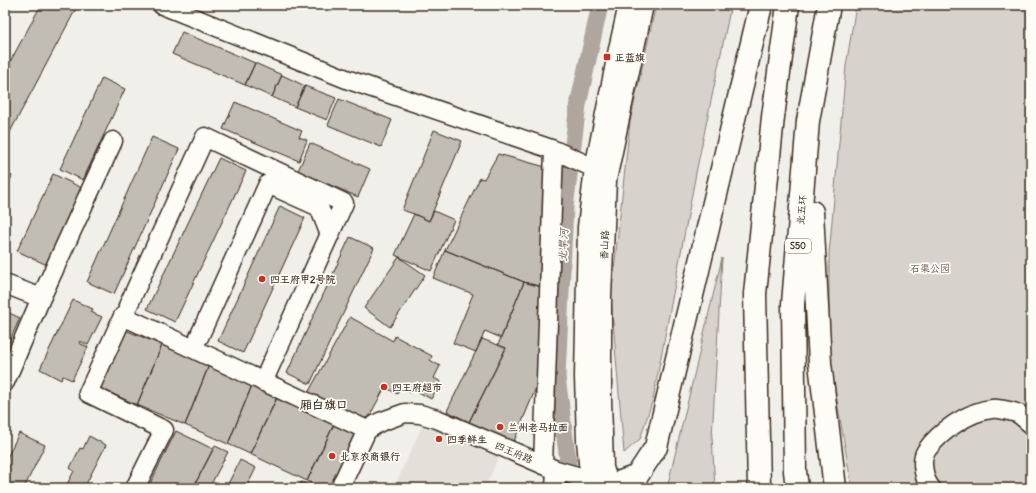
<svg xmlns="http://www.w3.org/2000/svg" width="1036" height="493" font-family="Delius,'LXGW WenKai TC',sans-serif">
  <rect width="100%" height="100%" fill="#f1efea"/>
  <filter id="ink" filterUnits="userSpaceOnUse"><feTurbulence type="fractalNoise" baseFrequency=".025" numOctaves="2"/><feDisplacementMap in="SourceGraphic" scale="8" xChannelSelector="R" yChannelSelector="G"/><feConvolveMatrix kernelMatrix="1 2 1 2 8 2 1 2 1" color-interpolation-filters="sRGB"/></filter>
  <g filter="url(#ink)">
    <path fill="#e3e0da" d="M424 422 499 456 485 488H394Z"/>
    <path fill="#d7d2cc" stroke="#897e75" d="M656 5H731L697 168 653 399 640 439 624 453 611 298 630 122Z
      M856 5H1031V488H852L829 355V254L846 66Z
      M722 258 712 437 715 488H667Z"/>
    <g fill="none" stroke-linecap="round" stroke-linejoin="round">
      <path stroke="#aea69f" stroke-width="17" d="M569 488 568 461 557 377 565 207 578 105 600 5"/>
    </g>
    <path fill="#c1bcb4" stroke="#3b2a1e" d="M41 5H78L9 134 5 132V71Z
      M182 32 255 63 245 85 172 54Z
      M255 63 282 75 272 97 245 85Z
      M282 75 305 86 295 107 272 97Z
      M102 78 125 89 83 180 60 169Z
      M305 86 336 98 327 120 295 107Z
      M339 99 392 120 381 147 328 125Z
      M235 102 302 131 299 137 307 140 299 161 223 129Z
      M434 130 462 141 429 221 414 214 402 210Z
      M152 137 179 149 114 294 87 282Z
      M310 143 370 169 358 197 298 171Z
      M498 154 553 169 545 288 524 282 445 250 480 178 484 179Z
      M219 158 246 171 175 322 147 309Z
      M5 172 12 176 5 191Z
      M53 174 82 188 47 265 17 251Z
      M280 206 305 218 243 353 218 341Z
      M434 211 454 220 431 271 395 255 414 214 429 221Z
      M350 237 374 248 310 384 287 373Z
      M445 250 524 282 501 338 485 331 476 352 453 343 473 294 433 278Z
      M399 257 425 275 390 327 364 308Z
      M524 282 545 288 543 371 512 446 469 422 506 348 498 345Z
      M73 300 93 309 91 312 102 317 88 345 80 341 79 343 88 347 72 380 63 376 61 380 40 369Z
      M5 311 20 318 5 351Z
      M350 317 393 341 395 336 432 356 430 360 440 366 434 378 441 382 431 399 413 389 411 393 400 387 397 394 385 387 369 417 359 420 308 393Z
      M118 327 162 345 137 405 93 385Z
      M482 339 506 348 469 422 447 411Z
      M162 345 209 365 185 425 137 405Z
      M209 365 253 383 228 444 185 425Z
      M253 383 279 393 250 454 228 444Z
      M279 394 336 420 307 481 250 454Z
      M336 420 357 430 330 488H321L307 481Z
      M176 431 213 449 193 488H148Z
      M19 433 45 445 24 488H5V462Z
      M89 436 106 445 84 488H65L74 471 70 468 80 448 83 449Z
      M215 446 228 452 209 488H193Z
      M240 460 256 468 246 488H226Z
      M301 482 313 488H298Z"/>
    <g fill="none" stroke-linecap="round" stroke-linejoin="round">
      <g stroke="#3b2a1e" stroke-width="21">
        <path id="minor" d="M162 5 349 80 554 150 594 168
          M5 284 41 298 5 382
          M41 298 113 141
          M128 306 205 137 344 203 263 382
          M199 337 268 184 319 207 330 235
          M543 465 554 150
          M135 488 164 430 88 393 123 316 367 430
          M340 488 367 430 380 422 405 413 420 414 437 419 556 470 601 483
          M555 488 556 470
          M594 488 588 463 586 440 584 377 587 227 594 168 618 49 628 5
          M611 488 604 468 602 399V296L607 180 644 5
          M931 488C924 480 920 460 926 451 939 432 969 411 992 409 997 408 1015 412 1019 414 1023 417 1027 421 1031 424"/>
      </g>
      <g stroke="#3b2a1e" stroke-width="25">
        <path id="highway" d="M812 212 820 363 835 488
          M610 486 637 476 656 447 761 5
          M759 488 755 294 773 117 788 5
          M797 488 795 471 793 304 808 121 829 5"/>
      </g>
      <use href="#minor" stroke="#fdfcf7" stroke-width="18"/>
      <use href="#highway" stroke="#fdfcf7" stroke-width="22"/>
    </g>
  </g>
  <g fill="#c8321e" stroke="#fdfcf7" stroke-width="1.5">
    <rect x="603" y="53" width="8" height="8" rx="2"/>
    <circle cx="262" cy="279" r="4"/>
    <circle cx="384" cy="387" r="4"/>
    <circle cx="500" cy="427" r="4"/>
    <circle cx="439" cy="439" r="4"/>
    <circle cx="332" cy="456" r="4"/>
  </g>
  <g text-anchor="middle" stroke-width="3.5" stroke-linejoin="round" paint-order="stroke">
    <rect fill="#fdfcf7" stroke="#75695f" stroke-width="1" x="785" y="239" width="26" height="14" rx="3"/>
    <g font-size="9" font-weight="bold" fill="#3b2a1e">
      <text x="798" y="249">S50</text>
    </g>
    <g font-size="10" font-weight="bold" fill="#3b2a1e" stroke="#fdfcf7" text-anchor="start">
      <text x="615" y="61">正蓝旗</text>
      <text x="270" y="283">四王府甲2号院</text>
      <text x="392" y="391">四王府超市</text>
      <text x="508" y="431">兰州老马拉面</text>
      <text x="447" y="443">四季鲜生</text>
      <text x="340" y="460">北京农商银行</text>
    </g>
    <g font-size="10" fill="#3b2a1e" stroke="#fdfcf7">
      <text transform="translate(801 210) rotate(-85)" y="4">北五环</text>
      <text transform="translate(604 245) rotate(-88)" y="4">香山路</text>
      <text transform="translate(514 452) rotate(23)" y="4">四王府路</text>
    </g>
    <g font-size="10" fill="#62544a" stroke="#fdfcf7">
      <text x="930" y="272">石渠公园</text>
    </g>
    <g font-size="11" font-style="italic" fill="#63554b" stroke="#fdfcf7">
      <text transform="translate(563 245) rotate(-87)" y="4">北旱河</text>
    </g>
    <g font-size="12" font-weight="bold" fill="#3b2a1e" stroke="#fdfcf7">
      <text x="324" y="409">厢白旗口</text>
    </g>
  </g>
  <rect width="1036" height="493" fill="none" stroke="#fdfcf7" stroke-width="20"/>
  <rect x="10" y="10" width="1016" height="473" fill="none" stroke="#3b2a1e" stroke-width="1.5" filter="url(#ink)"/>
</svg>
